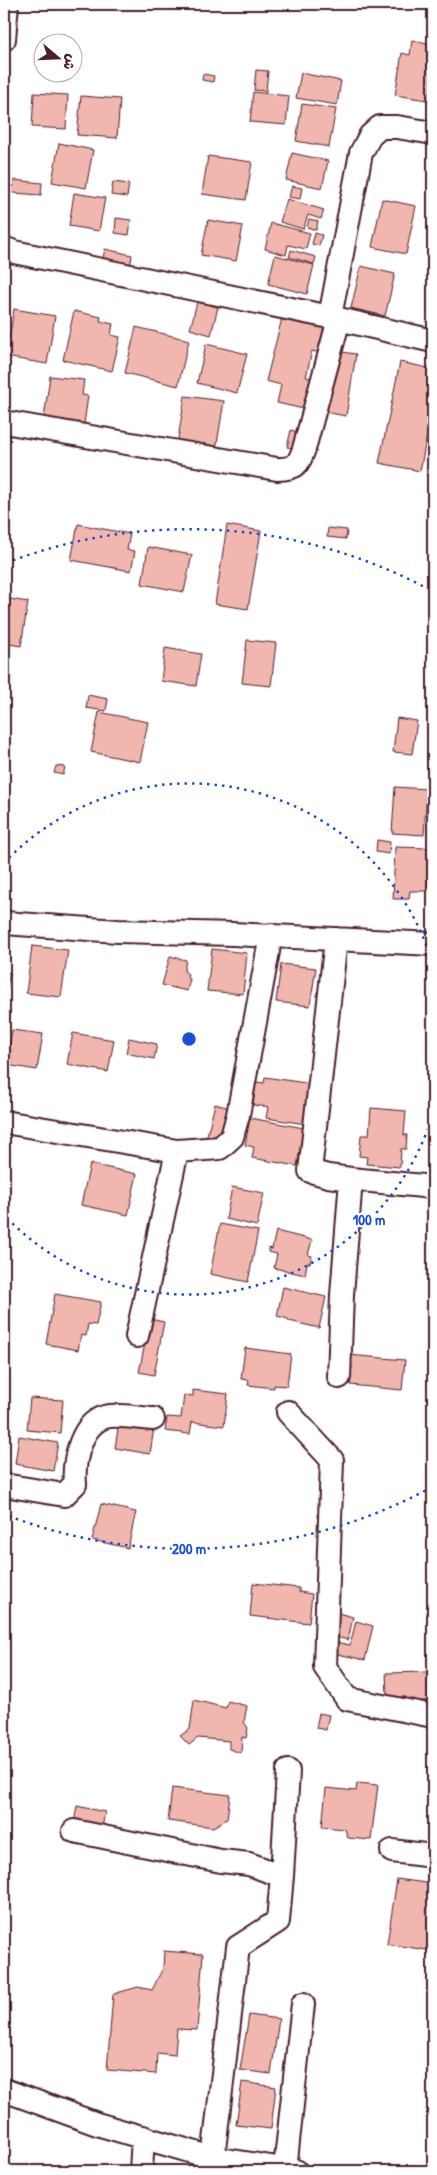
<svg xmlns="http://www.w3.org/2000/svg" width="437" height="2175" font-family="'Patrick Hand','Playpen Sans Arabic',sans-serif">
  <rect width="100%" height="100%" fill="#fff"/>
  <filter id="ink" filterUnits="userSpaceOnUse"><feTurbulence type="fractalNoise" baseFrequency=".02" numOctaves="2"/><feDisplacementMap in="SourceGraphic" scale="10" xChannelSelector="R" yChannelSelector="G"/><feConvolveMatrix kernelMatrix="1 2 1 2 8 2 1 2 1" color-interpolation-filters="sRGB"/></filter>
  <g filter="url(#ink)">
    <path fill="#f1b6ad" stroke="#4a1f2b" d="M412 40 433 44V101L395 95 402 53 410 55Z
      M256 70 268 71 266 91 254 90Z
      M301 73 341 81 337 105 296 98Z
      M203 74 214 76 213 82 202 80Z
      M253 92 289 96 286 125 250 122Z
      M34 93 68 95 66 129 32 127Z
      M81 96 120 99 117 138 77 135Z
      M302 104 336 109 329 147 296 141Z
      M59 143 93 150 86 188 52 182Z
      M292 153 328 161 322 188 286 180Z
      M208 156 252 162 246 200 202 194Z
      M14 180 42 183 41 195 13 193Z
      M113 182 129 184 127 197 111 195Z
      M292 186 302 188 300 199 289 197Z
      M74 193 105 198 99 231 69 226Z
      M287 199 324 210 321 219 308 215 303 229 280 222Z
      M382 199 416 206 406 254 372 247Z
      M116 218 131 220 129 235 115 233Z
      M309 219 318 221 316 230 307 227Z
      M208 220 243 226 236 261 201 255Z
      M271 223 310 233 306 249 288 245 286 255 265 249Z
      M315 233 322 235 319 246 312 244Z
      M105 249 132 255 130 268 102 262Z
      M291 250 316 257 314 264 289 257Z
      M275 255 314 265 307 294 268 284Z
      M361 266 395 274 385 316 351 308Z
      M197 302 218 307 211 335 190 329Z
      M14 309 55 316 47 364 6 357Z
      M74 311 101 317 100 321 113 324 111 335 120 337 112 371 63 360Z
      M282 318 327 329 321 353 312 351 306 377 315 379 308 410 277 403 281 385 266 381Z
      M136 327 189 340 178 386 125 373Z
      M206 344 247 354 237 393 197 383Z
      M335 351 356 354 346 416 324 412Z
      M400 362 433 369V404L420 471 379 463Z
      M50 376 84 380 82 395 88 396 84 424 44 418Z
      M185 396 224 401 216 450 177 445Z
      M291 430 297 432 293 448 287 447Z
      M78 524 130 534 127 550 135 551 131 571 71 560Z
      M227 525 261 531 248 609 215 604Z
      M328 528 347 530 346 539 327 537Z
      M148 547 192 555 184 592 142 584Z
      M4 598 28 602 21 646 4 643Z
      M247 640 276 643 271 686 242 683Z
      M165 648 201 654 196 686 161 681Z
      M88 695 108 699 106 711 86 708Z
      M99 712 148 722 140 762 91 752Z
      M397 718 417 721 412 754 393 752Z
      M56 766 65 767 63 775 54 773Z
      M395 787 427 789 424 835 392 833Z
      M377 840 390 842 389 854 376 852Z
      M395 847 430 848 428 891H410L409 899H393Z
      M32 946 68 950 61 997 26 993Z
      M212 949 247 953 243 994 207 991Z
      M170 956 186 960 184 971 188 974 187 978 190 979 187 991 162 985Z
      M281 964 316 968 310 1006 276 1002Z
      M4 971 10 973 4 1001Z
      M12 1030 43 1034 37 1070 6 1065Z
      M430 1031H433V1065H429Z
      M73 1033 114 1040 108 1072 67 1064Z
      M129 1038 157 1044 154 1059 126 1053Z
      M265 1077 312 1084 306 1124 266 1118 268 1107 253 1105 256 1082 264 1083Z
      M215 1104 230 1108 221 1143 206 1139Z
      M371 1108 406 1111 404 1135H407L406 1149H401L400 1167 366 1164 367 1157 359 1156 361 1135H369Z
      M250 1118 304 1128 297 1166 252 1158 254 1147 245 1145Z
      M90 1164 137 1174 128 1215 81 1205Z
      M232 1187 264 1193 257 1226 226 1219Z
      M430 1218H433V1246H430Z
      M220 1224 258 1231 248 1282 210 1274Z
      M276 1231 312 1240 308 1255 312 1256 310 1263H307L305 1275 274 1268 277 1254 268 1252 269 1248 272 1249Z
      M283 1287 326 1297 319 1328 289 1321 288 1319 277 1316Z
      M55 1294 101 1302 96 1325 88 1324 86 1336 81 1335 78 1350 46 1344Z
      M150 1319 164 1322 154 1375 139 1372Z
      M245 1348 291 1354 287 1386 274 1385V1388L248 1385 249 1380 241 1379Z
      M349 1355 405 1360 402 1390 350 1385 352 1366 349 1365Z
      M193 1390 228 1394 224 1426 192 1422 190 1434 165 1431 167 1417 181 1418 184 1395 193 1396Z
      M30 1398 63 1400 60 1433 27 1430Z
      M119 1422 154 1428 150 1454 115 1448Z
      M19 1436 58 1443 53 1471 15 1464Z
      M101 1504 136 1512 128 1548 92 1540Z
      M253 1583 299 1588V1592L312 1594 309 1623 250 1616Z
      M338 1613 353 1617 348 1640 332 1636Z
      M356 1621 373 1626 365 1660 333 1653 335 1642 350 1645Z
      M428 1672 429 1701H406V1697H387L386 1673Z
      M194 1700 226 1708 228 1701 247 1706 244 1722 248 1728 246 1738 242 1737 241 1753 229 1749V1741L198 1738 189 1745 180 1736 190 1729Z
      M319 1713 329 1715 326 1730 316 1728Z
      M357 1783 378 1785 371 1840 348 1838 345 1829 322 1827 326 1788 356 1791Z
      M172 1788 230 1795 227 1819 213 1827 168 1821Z
      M77 1806 105 1812 102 1828 74 1822Z
      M397 1879 433 1884V1951L387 1944Z
      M164 1951 203 1954 197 2030 177 2029 175 2055 157 2053 156 2074 107 2070 113 1994 138 1987 152 1990 163 1968Z
      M249 2015 279 2019 271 2074 240 2070Z
      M242 2082 276 2087 271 2129 236 2125Z"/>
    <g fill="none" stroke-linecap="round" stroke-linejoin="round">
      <g stroke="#4a1f2b" stroke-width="26">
        <path id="minor" d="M4 39 7 4
          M4 248 14 252 330 317 433 341
          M330 317 361 153 370 136 380 127H397L433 133
          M4 422 277 469C296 469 298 465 304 449L339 319
          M4 923 118 931 233 934 433 944
          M336 939 310 1171 328 1176 351 1179 342 1295 339 1377
          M4 1122 177 1151 220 1148 232 1137 238 1115 271 935
          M351 1179 433 1187
          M137 1336 177 1151
          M288 1412 332 1460 325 1667 347 1699 433 1716
          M4 1485 64 1495 75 1484C73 1461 81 1419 110 1416 124 1415 139 1418 153 1419
          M74 1831 221 1861 249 1864 282 1876 278 1921 238 1947 213 2158
          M392 1851 433 1856
          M282 1876 288 1771
          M4 2090 97 2124 213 2158 296 2171
          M285 2169 303 2004
          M141 2171 143 2137"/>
      </g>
      <use href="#minor" stroke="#fff" stroke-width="22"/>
    </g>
  </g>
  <g fill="none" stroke="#1d4ed8" stroke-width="2.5" stroke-dasharray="2.5 5">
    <path d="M433 1114A255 255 0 0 1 4 1215M4 863A255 255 0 0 1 433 964"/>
    <path d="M432 1487A510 510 0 0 1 6 1515M6 563A510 510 0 0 1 432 591"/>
  </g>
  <circle cx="189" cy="1039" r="8" fill="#1d4ed8" stroke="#fff" stroke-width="2.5"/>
  <g font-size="15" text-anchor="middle" font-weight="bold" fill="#1d4ed8" stroke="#fff" stroke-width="4.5" stroke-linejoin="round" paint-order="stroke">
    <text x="369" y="1225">100 m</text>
    <text x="189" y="1554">200 m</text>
  </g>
  <rect width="437" height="2175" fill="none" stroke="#fff" stroke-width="20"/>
  <rect x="10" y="10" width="417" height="2155" fill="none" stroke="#4a1f2b" stroke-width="2" filter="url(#ink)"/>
  <g transform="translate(58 58) rotate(109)"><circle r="24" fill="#ffffff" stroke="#b7a5aa"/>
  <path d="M0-4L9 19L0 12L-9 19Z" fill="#4a1f2b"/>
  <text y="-8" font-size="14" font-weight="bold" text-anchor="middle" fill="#4a1f2b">ش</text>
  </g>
</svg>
